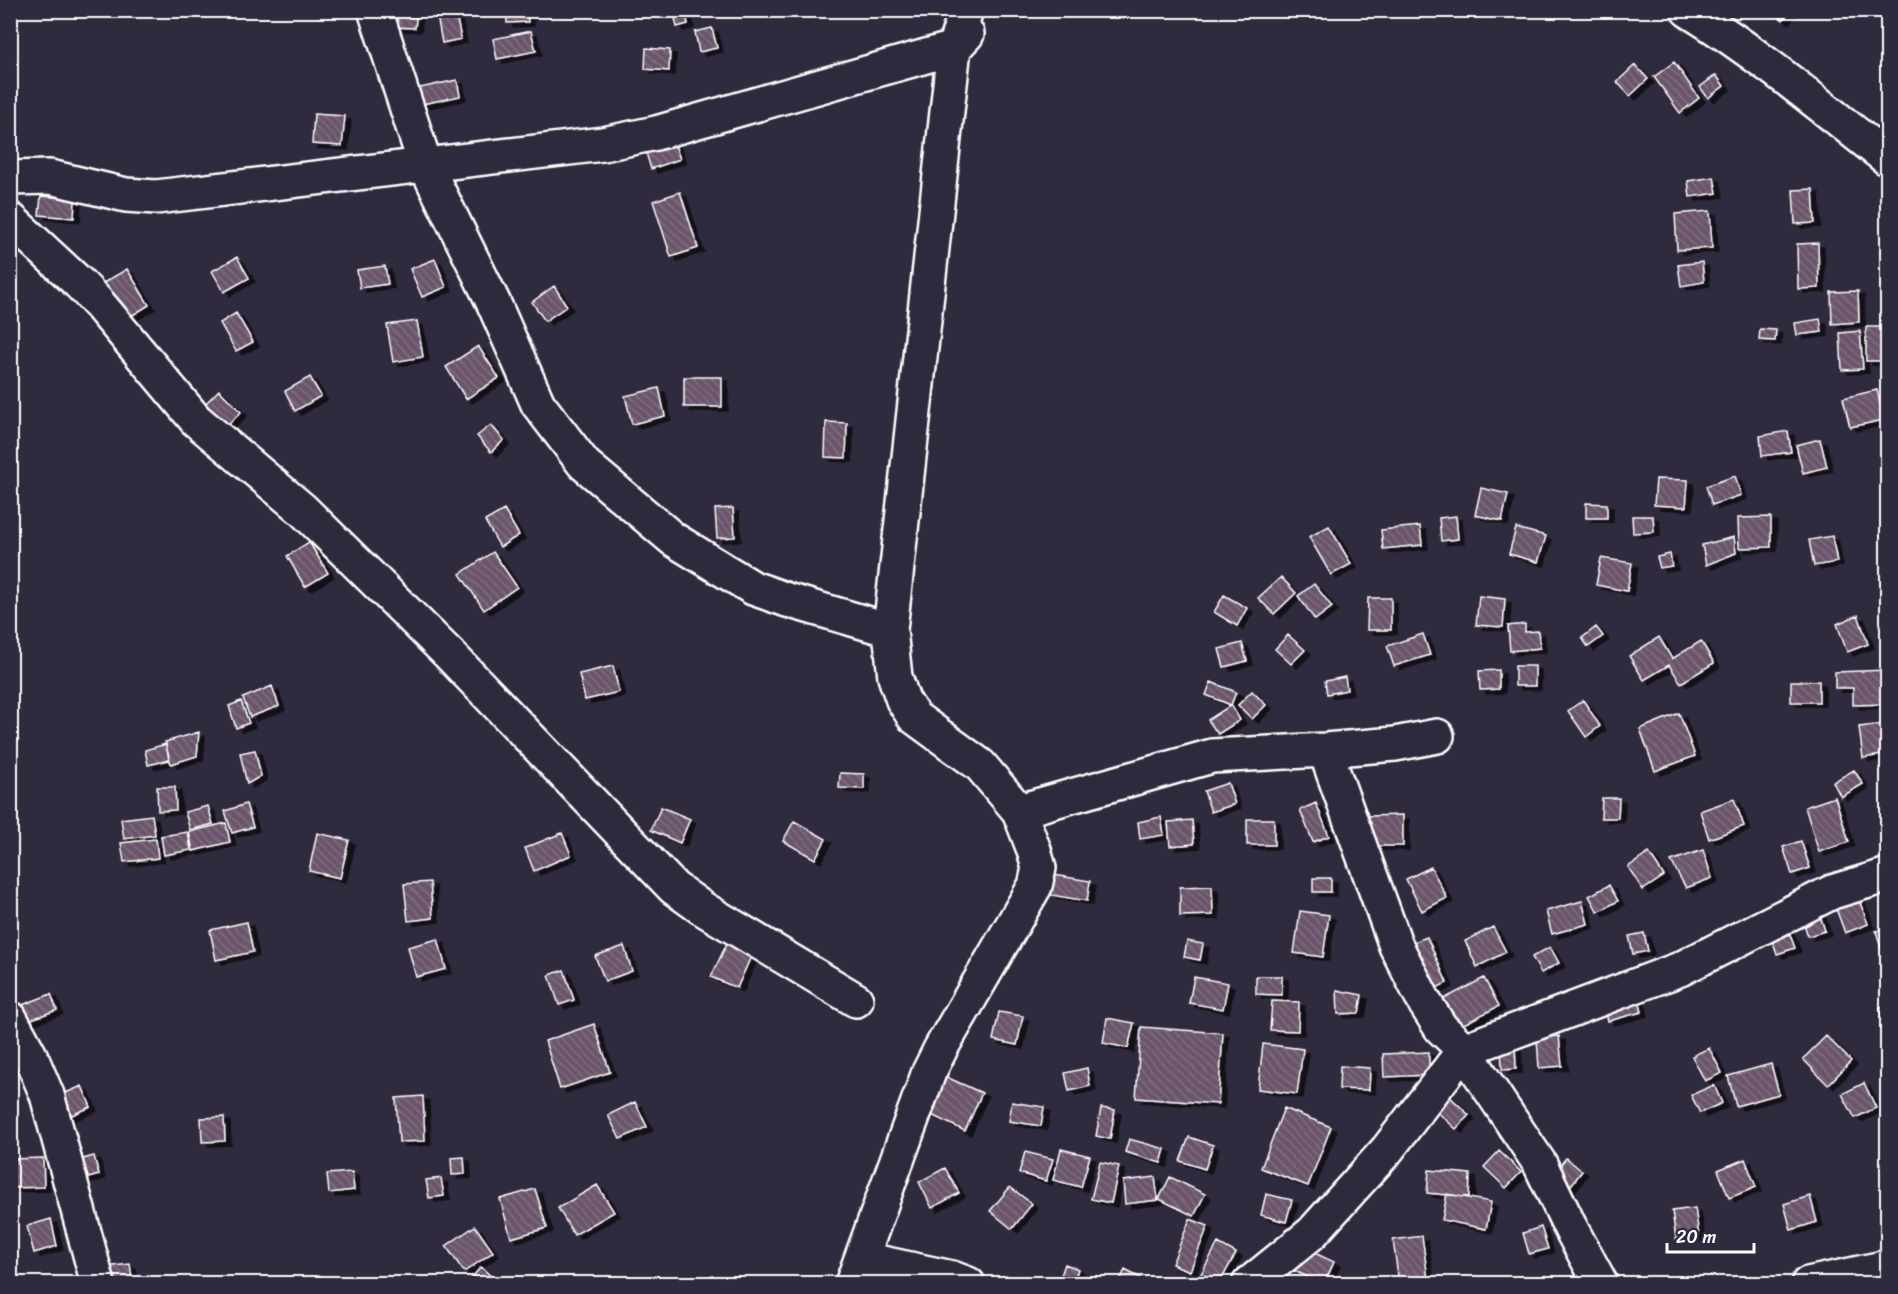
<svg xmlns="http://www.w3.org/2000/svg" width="1898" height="1294" font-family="Sriracha,sans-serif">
  <defs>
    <pattern id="building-back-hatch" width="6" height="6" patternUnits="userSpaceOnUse" patternTransform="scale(1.5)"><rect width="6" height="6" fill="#6b556b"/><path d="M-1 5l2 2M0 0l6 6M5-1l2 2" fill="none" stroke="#816e81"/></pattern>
    <filter id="shadow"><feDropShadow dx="6" dy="4" stdDeviation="0" flood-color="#0009"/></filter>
  </defs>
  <rect width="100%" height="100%" fill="#2f2a3d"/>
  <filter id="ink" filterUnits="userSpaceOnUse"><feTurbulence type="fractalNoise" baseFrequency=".0167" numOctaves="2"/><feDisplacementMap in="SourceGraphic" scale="12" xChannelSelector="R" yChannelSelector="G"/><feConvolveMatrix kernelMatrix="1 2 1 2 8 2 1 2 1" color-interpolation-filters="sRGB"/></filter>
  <g filter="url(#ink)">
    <path fill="url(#building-back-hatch)" stroke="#fff" stroke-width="1.5" filter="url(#shadow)" d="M395 10H417L415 28 394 27Z
      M436 10H455L461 39 442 43Z
      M506 10H527L528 22 507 23Z
      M673 10H685L688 24 677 27Z
      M1772 10H1791L1783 20Z
      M712 28 717 48 699 52 695 32Z
      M531 31 536 51 497 59 493 39Z
      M646 48 670 50 669 71 645 69Z
      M1674 62 1699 98 1680 113 1654 77Z
      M1635 65 1648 79 1630 96 1617 82Z
      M1716 75 1724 86 1708 98 1700 87Z
      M457 80 460 96 418 105 415 89Z
      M314 114 345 116 342 146 312 144Z
      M671 134 680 159 651 169 643 143Z
      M1714 177 1717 193 1690 197 1688 181Z
      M1813 189 1815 223 1795 224 1793 190Z
      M680 192 698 248 671 257 653 201Z
      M41 196 75 199 74 218 39 215Z
      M1710 211 1712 248 1677 250 1675 214Z
      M1818 243 1819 288 1798 289 1797 244Z
      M237 257 249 278 224 292 212 271Z
      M435 259 446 287 422 297 410 269Z
      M1702 262 1704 282 1681 286 1678 265Z
      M385 266 388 284 360 288 357 270Z
      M127 269 149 305 120 323 98 286Z
      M554 286 567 306 545 321 532 302Z
      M1858 291 1859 322 1832 324 1831 292Z
      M236 313 253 342 236 351 220 323Z
      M1820 319 1822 332 1797 335 1795 323Z
      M417 321 423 357 393 362 387 325Z
      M1866 327H1888V361H1866Z
      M1760 329 1776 330 1775 341 1759 340Z
      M1860 331 1863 369 1842 370 1840 333Z
      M478 346 499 378 466 399 446 367Z
      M310 377 321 396 295 411 285 391Z
      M684 377H722V407H684Z
      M659 388 665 416 632 424 625 396Z
      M219 390 241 412 221 432 199 410Z
      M1877 390 1884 420 1850 427 1843 398Z
      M826 422 847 423 846 458 825 457Z
      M491 425 504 440 491 452 477 436Z
      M1788 431 1791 452 1762 456 1760 436Z
      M1820 439 1827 467 1803 473 1796 445Z
      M1735 476 1741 495 1712 505 1706 486Z
      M1656 479 1688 480 1686 507 1654 505Z
      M1481 488 1508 494 1502 521 1475 515Z
      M1586 503 1607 504V518H1586Z
      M733 508 735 537 717 538 715 509Z
      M504 510 519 535 500 547 485 521Z
      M1456 516 1458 539 1441 541 1439 518Z
      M1632 516H1653L1654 532 1633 533Z
      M1771 517V547L1739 548 1738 518Z
      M1329 526 1351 564 1331 575 1309 537Z
      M1420 526 1422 545 1383 549 1381 530Z
      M1516 528 1546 536 1538 562 1509 554Z
      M1832 536 1837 562 1814 566 1809 540Z
      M1734 537 1736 553 1706 565 1702 545Z
      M309 542 328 573 305 587 287 556Z
      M493 552 517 587 484 610 460 574Z
      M1670 554 1672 566 1660 568 1657 557Z
      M1601 558 1632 563 1627 591 1596 585Z
      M1281 577 1296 593 1274 614 1258 598Z
      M1314 584 1332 607 1315 620 1298 596Z
      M1224 595 1247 608 1237 626 1214 612Z
      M1479 596 1505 599 1503 627 1476 625Z
      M1368 598H1391V630H1367Z
      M1858 615 1868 644 1847 652 1837 624Z
      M1525 624V632L1538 631 1540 648 1510 651 1508 626Z
      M1596 627 1603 636 1588 647 1582 638Z
      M1423 634 1430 655 1394 666 1387 646Z
      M1288 635 1305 650 1291 664 1275 649Z
      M1659 637 1672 659 1701 641 1714 663 1681 683 1669 665 1644 680 1629 656Z
      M1242 643 1247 661 1224 667 1219 649Z
      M613 666 619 692 585 700 579 674Z
      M1515 666H1535V686H1515Z
      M1499 670V689L1480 690 1479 671Z
      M1888 670V704L1853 705V688H1835V672Z
      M1345 677 1347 690 1327 694 1325 681Z
      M1791 681H1819V702H1791Z
      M1211 682 1236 692 1231 705 1206 695Z
      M272 686 279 706 250 717 243 698Z
      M1252 691 1266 705 1252 719 1238 705Z
      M1583 700 1600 726 1586 737 1568 711Z
      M241 701 249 723 236 728 229 706Z
      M1231 705 1240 720 1218 734 1208 720Z
      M1679 713 1695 756 1655 771 1640 729Z
      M1885 724 1888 754 1863 758 1859 727Z
      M199 732 197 756 171 764 165 742Z
      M166 744 169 760 148 765 145 750Z
      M255 750 261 776 247 784 240 753Z
      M1854 770 1863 784 1841 797 1833 782Z
      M840 773 864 774V789L839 788Z
      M1228 783 1235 804 1211 812 1204 791Z
      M157 787H175L176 810 158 811Z
      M1835 797 1849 842 1819 852 1805 807Z
      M1602 798H1619L1618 818H1601Z
      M1734 799 1744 826 1709 839 1700 811Z
      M1316 803 1329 836 1313 842 1300 810Z
      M246 804 253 827 232 833 225 811Z
      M208 806 213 824 190 830 185 812Z
      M661 807 690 819 680 843 651 830Z
      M152 815 155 835 124 839 121 819Z
      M1403 815V846H1366V816Z
      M1161 817 1164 835 1140 839 1138 822Z
      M1247 819H1274V845H1247Z
      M1192 820 1194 844 1170 846 1168 822Z
      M794 821 826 839 815 859 783 841Z
      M226 823 230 842 193 851 189 832Z
      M188 832 191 850 164 855 161 836Z
      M317 833 349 840 340 878 309 871Z
      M562 833 571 855 534 871 525 848Z
      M156 839 158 858 124 862 121 843Z
      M1801 841 1810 868 1792 874 1783 847Z
      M1703 850 1712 878 1686 888 1671 861Z
      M1649 853 1664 876 1643 890 1628 867Z
      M1431 867 1447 898 1422 911 1406 879Z
      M1054 875 1090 881 1087 901 1051 895Z
      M1313 878H1331V892H1313Z
      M430 882 433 918 408 921 404 884Z
      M1609 885 1618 901 1598 912 1589 896Z
      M1212 886 1213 915 1180 916V887Z
      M1858 897 1868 924 1845 933 1835 906Z
      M1582 901 1588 924 1552 934 1546 911Z
      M1818 909 1825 931 1808 936 1801 915Z
      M1300 911 1329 915 1323 957 1294 953Z
      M247 922 253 952 216 960 210 930Z
      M1493 927 1506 952 1477 967 1465 941Z
      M1787 927 1795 948 1777 954 1770 933Z
      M1888 927V953L1883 955 1876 931Z
      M1644 933 1648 951 1633 954 1629 936Z
      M1427 937 1447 983 1434 989 1414 942Z
      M438 939 446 969 416 977 408 947Z
      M728 941 753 952 737 988 711 977Z
      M1187 941 1203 944 1200 960 1184 957Z
      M624 946 632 971 605 981 595 956Z
      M1550 947 1559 963 1541 973 1532 957Z
      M564 970 574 1000 559 1005 549 975Z
      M1256 976H1282V995L1256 994Z
      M1194 977 1228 983 1223 1009 1189 1003Z
      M1484 978 1499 1006 1452 1030 1438 1002Z
      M1337 990 1362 995 1359 1013 1338 1014Z
      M1637 992 1642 1012 1608 1021 1603 1001Z
      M51 994 57 1010 23 1022 17 1007Z
      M1272 1001 1299 1002 1298 1031 1270 1030Z
      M1888 1005V1041L1885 1042 1880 1007Z
      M999 1012 1023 1016 1017 1045 993 1040Z
      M1107 1018 1134 1023 1128 1048 1103 1043Z
      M594 1024 610 1072 560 1089 545 1041Z
      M1141 1027 1223 1033 1218 1104 1136 1098Z
      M1559 1036 1562 1066 1539 1068 1537 1039Z
      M1826 1036 1851 1061 1828 1085 1803 1059Z
      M1263 1044 1303 1049 1297 1094 1258 1089Z
      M1501 1045H1515L1516 1069 1502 1070Z
      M1709 1048 1722 1073 1705 1081 1692 1056Z
      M1429 1052V1075L1384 1077 1383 1054Z
      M1771 1064 1779 1094 1736 1106 1728 1076Z
      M1340 1066 1370 1068 1369 1090 1339 1089Z
      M1087 1068 1090 1086 1069 1091 1065 1073Z
      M944 1076 982 1093 965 1131 927 1113Z
      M1888 1079V1099L1881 1081Z
      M1864 1083 1876 1108 1855 1118 1842 1094Z
      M1714 1085 1722 1103 1700 1113 1691 1095Z
      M82 1086 91 1107 62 1119 54 1098Z
      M1446 1093 1469 1115 1456 1129 1432 1107Z
      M423 1096 425 1141 399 1142 396 1098Z
      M635 1102 647 1127 620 1139 608 1115Z
      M1012 1102 1044 1107 1041 1126 1009 1121Z
      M1101 1108 1115 1110 1110 1139 1096 1136Z
      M1284 1108 1331 1127 1308 1186 1261 1168Z
      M224 1117 225 1141 202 1142 201 1118Z
      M1189 1137 1213 1145 1205 1169 1180 1161Z
      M1129 1139 1165 1149 1161 1163 1125 1152Z
      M1061 1149 1090 1156 1081 1187 1053 1180Z
      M1499 1151 1521 1172 1506 1188 1484 1167Z
      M1025 1152 1053 1159 1046 1181 1019 1173Z
      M94 1156 99 1175 81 1180 76 1161Z
      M464 1157 465 1174 452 1175 451 1158Z
      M43 1158 44 1187 10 1188V1159Z
      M1566 1158 1582 1171 1568 1189 1551 1176Z
      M1745 1159 1756 1187 1729 1198 1718 1170Z
      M1100 1162 1119 1166 1111 1203 1091 1199Z
      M945 1168 959 1193 932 1208 919 1182Z
      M1429 1170 1470 1174 1469 1197 1427 1193Z
      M352 1172 354 1190 329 1193 327 1174Z
      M1155 1177 1158 1200 1125 1204 1123 1181Z
      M1170 1177 1205 1194 1194 1216 1159 1199Z
      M441 1178 444 1196 429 1198 426 1180Z
      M597 1185 614 1212 574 1235 558 1208Z
      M1010 1187 1032 1204 1012 1229 990 1211Z
      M535 1189 547 1228 511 1238 500 1199Z
      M1266 1194 1292 1200 1286 1222 1261 1215Z
      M1447 1194 1491 1202 1486 1229 1442 1220Z
      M1810 1196 1817 1222 1791 1230 1784 1204Z
      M1695 1208 1699 1236 1676 1239 1672 1211Z
      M51 1219 57 1246 34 1253 27 1226Z
      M1190 1219 1208 1226 1190 1271 1172 1264Z
      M475 1226 493 1252 464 1272 446 1246Z
      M1541 1227 1548 1249 1529 1254 1523 1233Z
      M1422 1236 1428 1279 1399 1283 1393 1240Z
      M1218 1243 1236 1253 1219 1284 1201 1274Z
      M1300 1246 1334 1262 1324 1284 1290 1269Z
      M130 1264 133 1284H107L105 1267Z
      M1065 1264 1078 1269 1073 1284H1058Z
      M481 1267 499 1284 467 1283Z
      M1125 1270 1150 1283V1284H1118Z"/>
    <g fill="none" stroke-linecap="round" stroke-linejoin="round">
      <g stroke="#fff" stroke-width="38">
        <path id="minor" d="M375 10 425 164 494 304 538 404 584 464 673 539 753 588 787 600 890 630
          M1688 10C1759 54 1822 107 1888 159
          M10 178 50 177 126 195 156 197 603 144 656 133 954 48 967 34
          M10 219 79 283 99 304 196 420 303 510 451 656 674 888 702 908 856 1000
          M1325 750 1396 946 1425 1003 1441 1028 1464 1050 1540 1164 1570 1227 1601 1284
          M1019 811 1212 756 1325 750 1395 744 1437 736
          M10 1018 31 1057 47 1095 98 1284
          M863 1259 952 1278 968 1284
          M852 1284 929 1072 941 1048 1035 886 1039 868 1034 850 1019 811 980 765 914 717 903 700 895 677 890 630 954 48 966 10
          M1249 1284 1312 1233 1387 1150 1464 1050 1680 969 1832 892 1888 875
          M1808 1284 1888 1267"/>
      </g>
      <use href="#minor" stroke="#2f2a3d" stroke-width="33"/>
    </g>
  </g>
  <rect width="1898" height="1294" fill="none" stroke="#2f2a3d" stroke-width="36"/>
  <rect x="18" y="18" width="1862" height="1258" fill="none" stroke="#fff" stroke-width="2" filter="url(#ink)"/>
  <path d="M1667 1243v9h87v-9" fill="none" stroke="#ffffff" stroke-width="3"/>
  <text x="1676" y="1243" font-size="18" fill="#ffffff" stroke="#2f2a3d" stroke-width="4.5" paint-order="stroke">20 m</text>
</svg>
